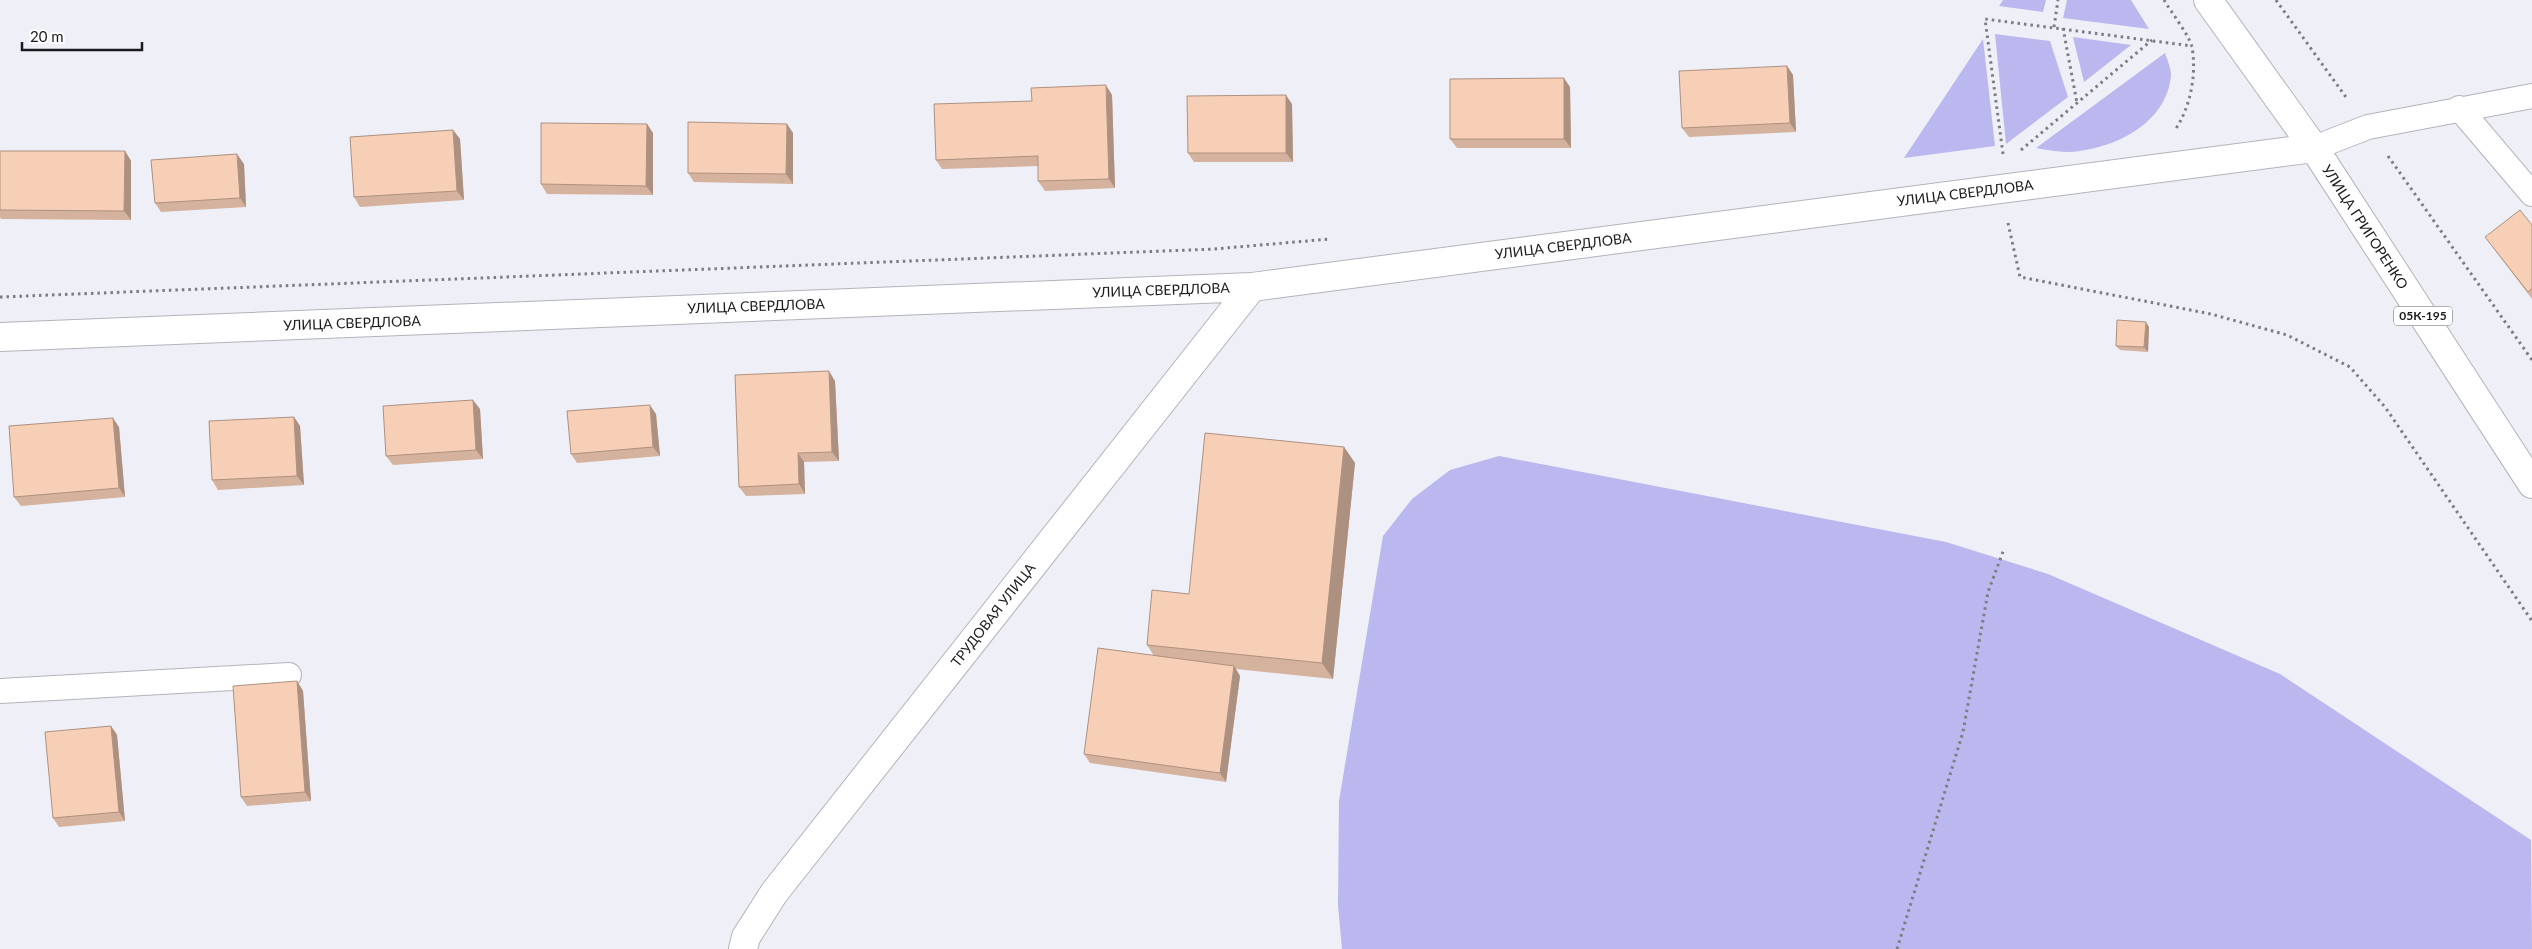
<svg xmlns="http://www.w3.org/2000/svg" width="2532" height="949" font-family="Lato,sans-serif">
  <rect width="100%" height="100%" fill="#efeff8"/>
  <path fill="#bab8ee" d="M2003 0H2046L2043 12 1999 6Z
    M2067 0H2131L2149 29 2063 18Z
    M1995 34 2050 41 2068 97 2006 144Z
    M2073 37 2131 45 2084 82Z
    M1983 39 1995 146 1904 158Z
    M2165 53C2167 59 2171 68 2171 75 2167 124 2114 149 2070 152 2059 152 2047 150 2036 148Z
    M1499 456 1946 542 2048 574 2280 674 2531 840 2532 949H1342L1338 905 1339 801 1383 536 1412 499 1450 470Z"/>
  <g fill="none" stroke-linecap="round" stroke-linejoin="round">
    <g stroke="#b3b3bb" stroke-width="26">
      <path id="lane" d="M2459 108 2532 194
        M2314 148 2368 127 2532 96
        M0 691 289 675"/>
    </g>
    <g stroke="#b3b3bb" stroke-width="30">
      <path id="street" d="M0 337 1252 287 2314 148
        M743 949 746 937 774 893 1252 287"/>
    </g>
    <g stroke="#b3b3bb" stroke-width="30">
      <path id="primary" d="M2208 0 2314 148 2532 484"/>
    </g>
    <path stroke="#7c7c81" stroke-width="3" stroke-dasharray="2.5 4" stroke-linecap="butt" d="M2164 0C2171 12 2189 35 2192 47 2197 75 2190 108 2175 130
      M2276 0 2348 100
      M2054 27 2058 0
      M2063 28 2077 103
      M2021 150 2152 40
      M2003 154 1985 19 2192 46
      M2388 156 2532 360
      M2008 223 2020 277 2211 314 2287 335 2350 367 2385 407 2532 621
      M0 297 1214 249 1330 239
      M1897 949 1963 732 1988 592 2004 549"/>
    <use href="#lane" stroke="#fff" stroke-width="24"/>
    <use href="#street" stroke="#fff" stroke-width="28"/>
    <use href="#primary" stroke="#fff" stroke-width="28"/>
  </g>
  <path fill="#d4b29d" d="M1787 66 1793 75 1796 132 1689 137 1682 128Z
    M1570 87 1571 148H1457L1450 139Z
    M1112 95 1115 188 1045 191 1038 181V166L942 169 936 160Z
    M1292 104 1293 162H1194L1188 153Z
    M647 124 653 133V195L547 194 541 184Z
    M787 124 793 133V184L694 182 688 173Z
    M453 130 460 139 464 200 360 207 354 197Z
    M0 151H125L131 161V220L1 219 0 217Z
    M244 164 246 207 161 212 155 203Z
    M2532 225V299L2485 237Z
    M2149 327 2148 352 2120 350 2116 346Z
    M835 381 839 461 804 462 805 494 746 496 739 487Z
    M480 409 483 459 393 465 386 456Z
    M656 414 660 456 577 463 571 454Z
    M294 417 300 426 304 485 218 490 212 480Z
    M119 427 125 497 21 506 14 497Z
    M1344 447 1355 463 1333 679 1236 669 1240 676 1226 782 1090 763 1084 754 1154 656 1147 645 1189 594Z
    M297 681 303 691 311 801 247 806 241 797Z
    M111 726 117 735 125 821 59 827 53 818Z"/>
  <path fill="#ad9180" d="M1787 66 1793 75 1796 132 1790 123Z
    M1564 78 1570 87 1571 148 1564 139Z
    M1106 85 1112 95 1115 188 1109 179Z
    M1286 95 1292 104 1293 162 1286 153Z
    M647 124 653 133V195L646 186Z
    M787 124 793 133V184L786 174Z
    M453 130 460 139 464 200 457 191Z
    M125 151 131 161V220L124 211Z
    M237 154 244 164 246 207 240 198Z
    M2146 322 2149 327 2148 352 2144 347Z
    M829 371 835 381 839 461 832 452Z
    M473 400 480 409 483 459 476 450Z
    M650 405 656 414 660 456 653 447Z
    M294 417 300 426 304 485 297 476Z
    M113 418 119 427 125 497 119 488Z
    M1344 447 1355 463 1333 679 1322 663Z
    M798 453 804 462 805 494 799 484Z
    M1234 666 1240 676 1226 782 1220 773Z
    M297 681 303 691 311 801 305 792Z
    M111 726 117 735 125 821 119 812Z"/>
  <path fill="#f7cfb7" stroke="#ad9180" d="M1787 66 1790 123 1682 128 1679 71Z
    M1564 78V139H1450V79Z
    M1106 85 1109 179 1038 181V156L936 160 934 104 1032 101 1031 88Z
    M1286 95V153H1188L1187 96Z
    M688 122 787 124 786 174 688 173Z
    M541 123 647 124 646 186 541 184Z
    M453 130 457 191 354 197 350 137Z
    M0 151H125L124 211 0 210Z
    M237 154 240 198 155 203 151 160Z
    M2520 210 2532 225V288L2528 292 2485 237Z
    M2117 320 2146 322 2144 347 2116 346Z
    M829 371 832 452 798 453 799 484 739 487 735 375Z
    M473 400 476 450 386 456 383 406Z
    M650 405 653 447 571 454 567 411Z
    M294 417 297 476 212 480 209 421Z
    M113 418 119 488 14 497 9 426Z
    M1205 433 1344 447 1322 663 1147 645 1152 590 1189 594Z
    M1098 648 1234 666 1220 773 1084 754Z
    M297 681 305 792 241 797 233 686Z
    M111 726 119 812 53 818 45 732Z"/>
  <g text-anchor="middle" stroke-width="4" stroke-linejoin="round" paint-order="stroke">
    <rect fill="#fff" stroke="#5f5f62" stroke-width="1" x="2394" y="306.5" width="58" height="19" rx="4"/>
    <g font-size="12" font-weight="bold" fill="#1b1b1e">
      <text x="2423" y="320">05К-195</text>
    </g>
    <g font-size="14" fill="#1b1b1e" stroke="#fff">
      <text transform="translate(1965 193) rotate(-7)" y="5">УЛИЦА СВЕРДЛОВА</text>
      <text transform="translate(2365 227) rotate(57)" y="5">УЛИЦА ГРИГОРЕНКО</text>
      <text transform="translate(1563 246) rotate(-7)" y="5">УЛИЦА СВЕРДЛОВА</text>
      <text transform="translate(1161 290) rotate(-2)" y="5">УЛИЦА СВЕРДЛОВА</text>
      <text transform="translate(756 306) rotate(-2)" y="5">УЛИЦА СВЕРДЛОВА</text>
      <text transform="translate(352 323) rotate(-2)" y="5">УЛИЦА СВЕРДЛОВА</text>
      <text transform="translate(993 615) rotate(-52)" y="5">ТРУДОВАЯ УЛИЦА</text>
    </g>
  </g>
  <path d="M22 42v8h120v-8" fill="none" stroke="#1b1b1e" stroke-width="2.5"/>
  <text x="30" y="42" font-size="15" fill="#1b1b1e" stroke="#ffffff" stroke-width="4" paint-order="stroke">20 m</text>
</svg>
